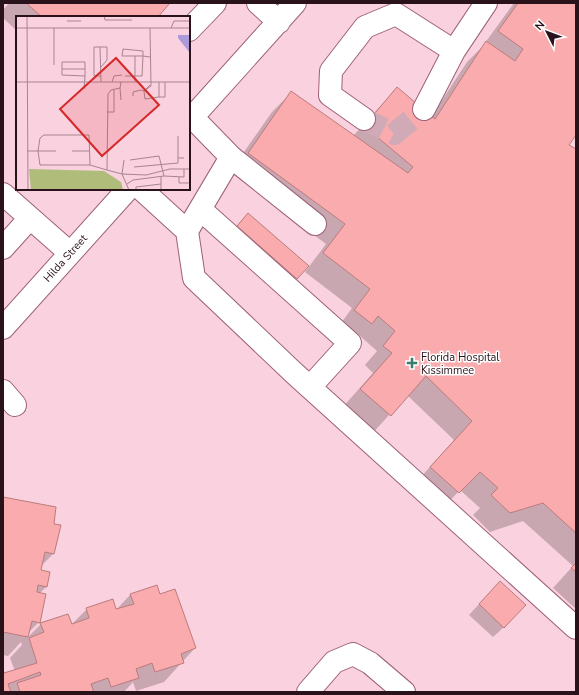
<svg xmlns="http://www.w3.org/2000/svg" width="579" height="695" font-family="'Nunito Sans',sans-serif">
  <rect width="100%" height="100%" fill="#fad1de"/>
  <path fill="#0003" d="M9 3H169L156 17H17V31L3 18V10Z
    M514 3H576V133L568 145 576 151V609L553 588 573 566 523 521 490 532 473 515 480 508 460 490 439 512 412 487 454 440 407 395 371 435 342 408 373 373 365 365 377 351 359 335 353 342 336 330 352 308 305 272 326 244 230 172 272 112 291 93 353 136 397 88 431 117 467 62 482 47Z
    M248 214 307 266 286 289 227 237Z
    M3 498 53 524 59 525 53 554 41 566 40 571 47 586 39 594V622L28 633 27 638 41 624 71 625 87 609 116 610 130 595 160 596 195 648 164 682 136 691 133 682 124 692H3V673L4 675 15 671 10 658 22 645 21 642 8 656 3 655Z
    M490 592 504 627 493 637 469 615Z"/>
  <path fill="#f9abad" stroke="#bc7b7d" d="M26 3H170L158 17H42Z
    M518 3H576V135L569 145 576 149V533L543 503 510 513 491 495 498 488 480 472 459 493 430 467 472 421 426 376 391 416 360 389 392 353 383 346 395 331 378 316 372 324 354 310 370 289 323 253 345 224 248 153 291 91 408 173 413 167 364 126 397 87 435 119 486 41 515 61 523 49 498 31Z
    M248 213 309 266 297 279 237 226Z
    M3 497 56 507 54 524 61 525 54 554 45 552 41 570 50 572 47 587 38 585 37 592 46 594 40 623 32 621 28 637 3 632Z
    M576 563V572L571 568Z
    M500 581 526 605 504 628 479 604Z
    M157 585 160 594 175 589 196 648 181 654 184 663 155 672 152 663 136 669 139 678 111 687 108 678 91 684 94 692H20L17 683 41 675 40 672 8 684 11 692H3V669L4 673 37 663 29 638 44 632 40 623 68 614 72 624 89 618 86 608 113 599 116 609 134 604 130 594Z"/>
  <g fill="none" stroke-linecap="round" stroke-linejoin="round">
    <path stroke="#d0abb7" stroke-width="22" stroke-dasharray="22 11" stroke-linecap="butt" d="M364 119 394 134 424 109"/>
    <g stroke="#9d6177" stroke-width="24">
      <path id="minor" d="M258 3 279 22
        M189 30 215 3
        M424 109 454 51
        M192 117 231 157 187 231 194 278 294 373 576 628
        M364 119 330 95 331 71 365 27 396 14 454 51 486 3
        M189 121 295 3
        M231 157 315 224
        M141 189 187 231
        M3 194 70 253
        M200 209 350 343 310 387
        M3 248 30 218
        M3 328 128 189
        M3 391 15 405
        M308 692 334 662 353 654 370 663 404 692"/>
    </g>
    <use href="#minor" stroke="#fff" stroke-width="22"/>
  </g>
  <path fill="#397b6c" stroke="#fff" stroke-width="1.5" d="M410 357h4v4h4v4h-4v4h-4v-4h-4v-4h4z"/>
  <g text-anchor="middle" stroke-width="3" stroke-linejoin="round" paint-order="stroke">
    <g font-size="11" fill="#2a121b" stroke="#fff">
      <text transform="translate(65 258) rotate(-48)" y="4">Hilda Street</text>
    </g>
    <g font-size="11" fill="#2a121b" stroke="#fff" text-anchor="start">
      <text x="421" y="361">Florida Hospital<tspan x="421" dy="13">Kissimmee</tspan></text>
    </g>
  </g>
  <g transform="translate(16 16)">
    <rect width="174" height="174" fill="#fad1de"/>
    <path d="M13 153 88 155 105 166 107 174H15Z" fill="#b0bc7a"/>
    <path d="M162 19H174V37L162 22Z" fill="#ac9ad9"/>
    <path fill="none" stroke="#a78590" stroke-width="1" d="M11 0 12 174M88 0 89 4H116M51 5H65M0 12H174M155 12 158 5H174M84 31H78V60H85M38 49V12M85 51 91 44V31H84L85 66M46 53H69M109 60H126L127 40V35L107 33 106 40H127L134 41M0 66H174M96 66 98 60 106 59M105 66 104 72 95 74 92 78 91 154 106 158 130 159 154 153H174M119 66V40M134 69 128 75 135 70 134 12M104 72 105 84M68 73 69 60 46 59V46H69V60M117 80V76L125 74 128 75 129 83 143 81V66M143 81H149V66M91 96H98V74M162 120V142H168M11 135H40M56 135H74M108 144 106 158 113 174M114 144 143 140 148 160 168 161V153M74 149 73 119H28L24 122 22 135 24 149H74L91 154M118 151 162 147V142M145 161V174M163 161V167H174M111 168 117 164 148 160M120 174V171L145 168"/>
    <path fill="#d62828" fill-opacity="0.15" stroke="#d62828" stroke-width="2" d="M100 42 143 89 86 140 44 93Z"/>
    <rect width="174" height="174" fill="none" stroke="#2a121b" stroke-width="2"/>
  </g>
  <rect width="579" height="695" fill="none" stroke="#2a121b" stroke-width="8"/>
  <g transform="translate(547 32) rotate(312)" stroke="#ffffff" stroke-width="3" paint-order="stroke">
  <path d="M0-3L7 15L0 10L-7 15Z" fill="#2a121b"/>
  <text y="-6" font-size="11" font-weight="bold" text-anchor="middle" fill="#2a121b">N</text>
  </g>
</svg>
